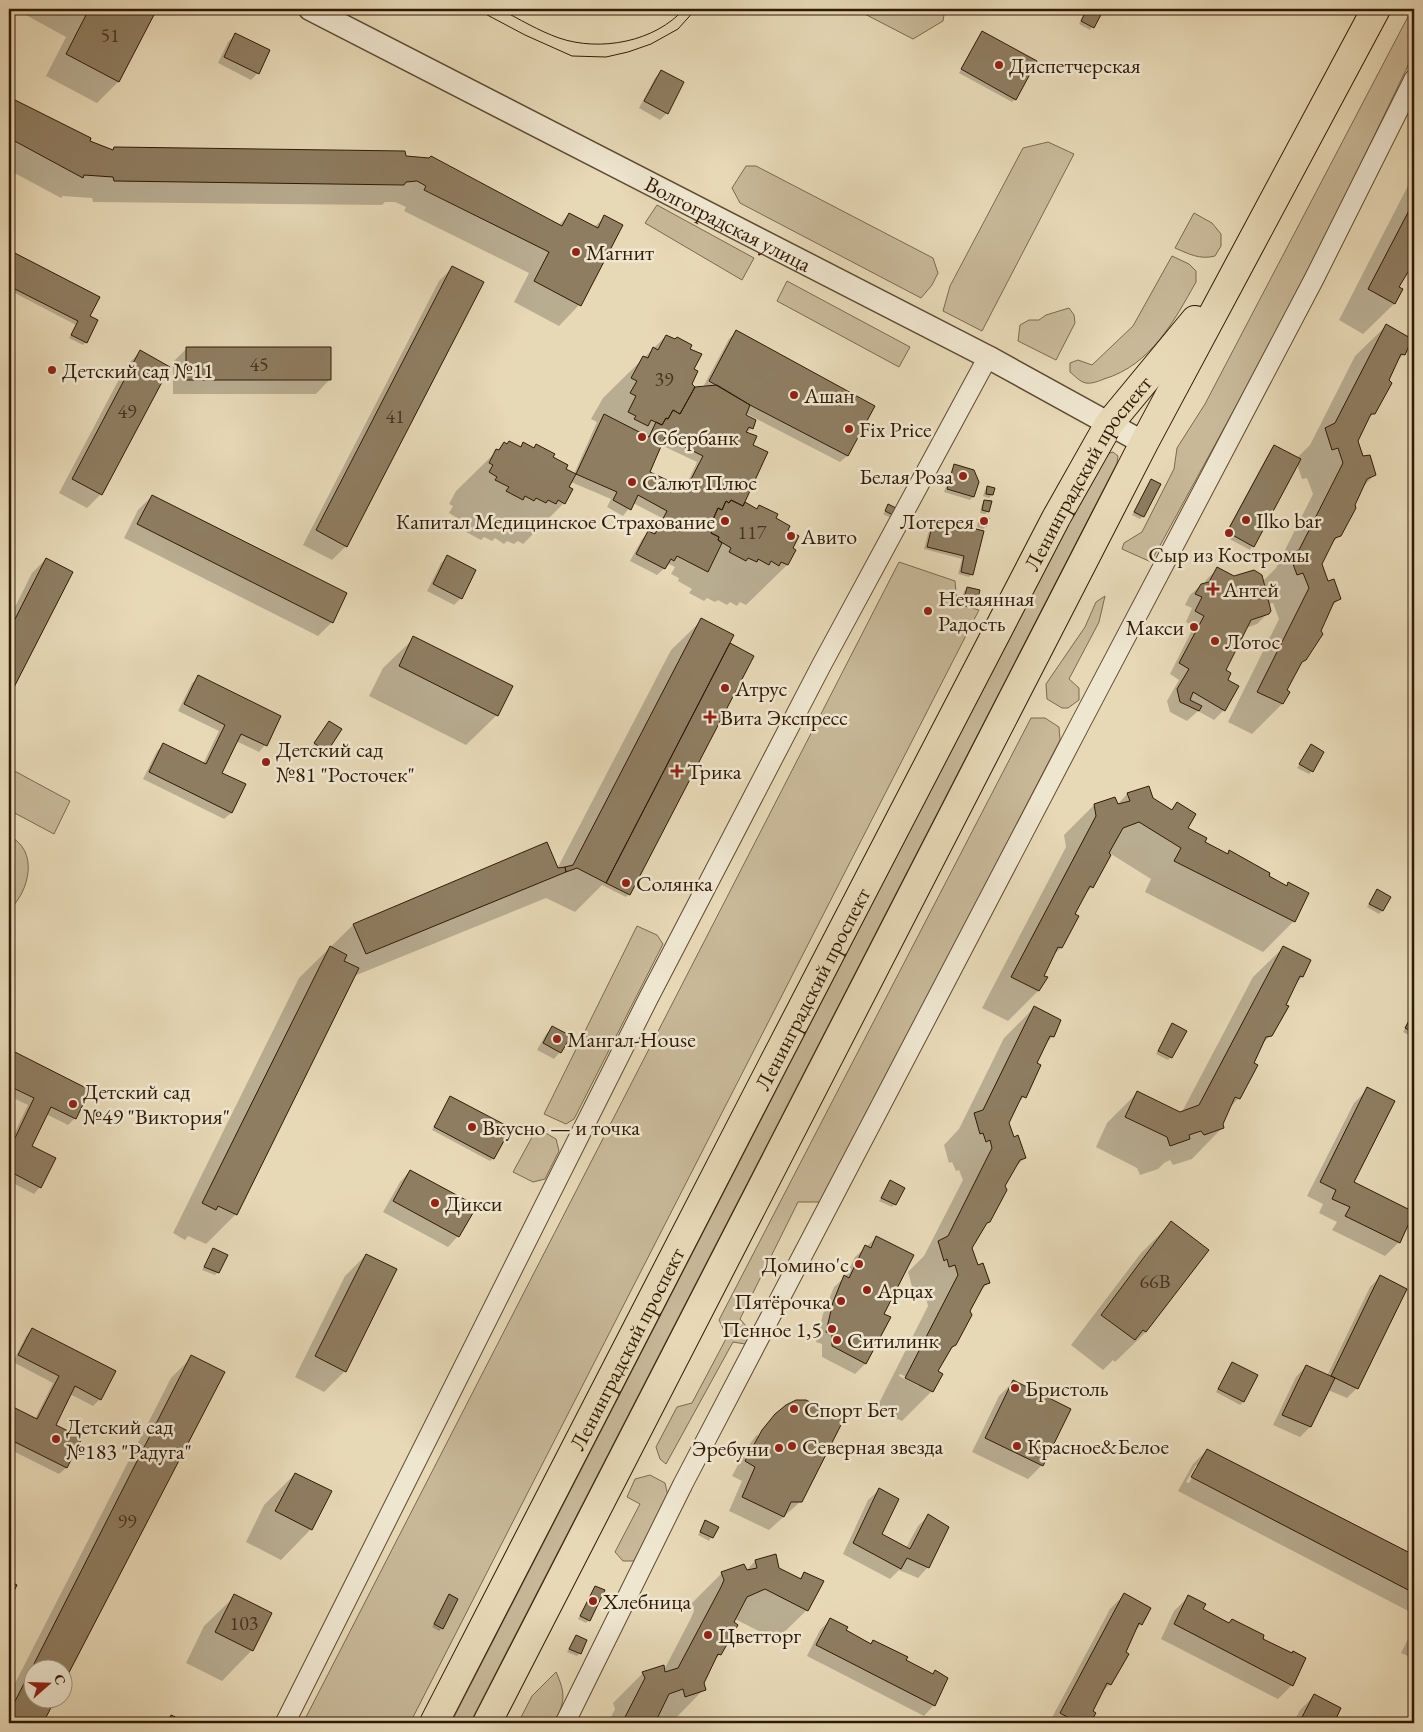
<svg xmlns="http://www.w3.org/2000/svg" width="1423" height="1732" font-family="'EB Garamond',serif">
  <rect width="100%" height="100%" fill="#e7d8b6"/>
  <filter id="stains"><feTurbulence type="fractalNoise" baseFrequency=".004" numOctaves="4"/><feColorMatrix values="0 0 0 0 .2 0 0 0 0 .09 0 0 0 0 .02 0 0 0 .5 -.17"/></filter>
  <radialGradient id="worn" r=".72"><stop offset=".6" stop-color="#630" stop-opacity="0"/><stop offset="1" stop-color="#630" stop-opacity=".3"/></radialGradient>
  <path fill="#c8b898" stroke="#7c694e" d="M855 9H945L943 21 913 39Z
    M1412 9H1414V53L1307 276 1151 562 1122 549 1124 543 1142 532 1174 469 1177 448 1205 404Z
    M1048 142 1074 154 982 331 943 311 950 286 1023 148Z
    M746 166H756L933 258 938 273 932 285 921 298 740 203 732 188Z
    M657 205 754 258 742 280 645 223Z
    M1194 213 1212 223 1221 234V246L1215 256C1200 260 1189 254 1175 248Z
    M1172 256 1189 264 1196 271V282C1174 321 1151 365 1104 379 1099 381 1092 384 1086 383 1080 382 1075 376 1070 372V363L1078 360 1092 365 1133 326Z
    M787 281 910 347 899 367 777 301Z
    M1069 308 1074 315 1075 323 1056 360 1018 341 1020 325 1029 320H1039L1046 315Z
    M1113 452 1118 456 1117 463 470 1723H451L1071 517 1106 454Z
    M899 562 955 581 957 604 979 610 410 1723H303Z
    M1105 596 1099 622 1069 679 1079 688V700L1068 708H1062L1047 699 1046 684 1085 627 1096 602Z
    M1031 718H1045L1059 727 1060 740 821 1202H798L740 1319 752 1333 745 1344 733 1342 666 1464 660 1459 656 1447 677 1407 692 1403 727 1337 719 1320Z
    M9 768 70 801 54 834 9 810Z
    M9 836C39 850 30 891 9 910Z
    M637 926 657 935 663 944 574 1119 566 1124 544 1114Z
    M537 1128 556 1139 559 1151 545 1179 533 1182 513 1172Z
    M650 1475 665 1483 668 1496 634 1561H623L615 1552 640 1504 627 1497 635 1479Z
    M556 1672C566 1694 565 1702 554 1723H518L532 1696Z"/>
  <path fill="#0003" fill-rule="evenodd" d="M15 9H156L118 82 97 103 46 76 66 37Z
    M1087 9H1103L1090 30 1079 24Z
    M982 32 1015 99 1012 102 959 73Z
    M235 35 258 73 251 80 218 63 228 42Z
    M661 71 667 113 660 120 639 108 655 78Z
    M9 98 90 139 89 142 112 151 115 148 405 157 559 225 569 214 594 227 605 217 621 225 579 305 559 326 514 302 529 273 404 211 406 207 395 202H385L382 205 93 202 92 198 63 196 61 198 9 170Z
    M1414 174V262L1407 269 1398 288 1402 290 1394 304 1363 334 1339 320Z
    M9 252 98 297 88 317 86 342 83 345 69 338 76 325 9 290Z
    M453 267 346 546 332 560 303 545 439 281Z
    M1386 326 1404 354 1397 361 1374 413 1366 421 1356 440 1362 458 1374 475 1361 489 1340 535 1330 545 1321 564 1328 582 1339 599 1329 609 1298 666 1285 690 1282 704 1252 734 1228 722 1279 619 1273 603 1268 604V613L1257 624 1246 628 1224 671 1226 681 1224 710 1214 720 1198 711 1187 721 1170 712 1167 701 1179 680 1170 674 1194 626 1186 622 1192 608 1185 605 1190 595 1201 585 1204 584 1207 579 1218 568 1234 577 1262 582 1276 568 1313 494 1307 478 1302 479 1297 464 1250 550 1224 536 1271 449 1274 446 1297 458 1310 445 1355 356Z
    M736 332 873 407 847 456 840 462 745 413 744 416 752 428 746 433 751 446 741 507 745 504 756 509 760 506 787 530 791 548 794 550 787 565 746 605 740 602 737 606 730 602 727 605 718 600 715 602 707 598 704 601 689 593 692 589 678 581 679 578 671 574 675 567 669 564 657 575 630 561 642 539 649 532 653 534 662 518 633 503 623 516 607 507 611 499 571 482 564 503 523 544 518 541 514 544 507 541 504 544 495 538 492 541 484 537 481 540 466 532 469 528 455 521 457 518 449 513 453 506 449 504 456 491 504 444 519 448 524 443 533 449 537 445 564 469 574 474 597 422 591 419 603 398 666 336 689 349 693 370 690 384 694 388 703 387 729 339ZM661 445 697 462 684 490 648 472Z
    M187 348 330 379 316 394H173V362Z
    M140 352 101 494 87 508 59 493 126 366Z
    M955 466 977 482 973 497 970 500 944 492 952 469Z
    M1149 484 1143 516 1140 519 1132 515Z
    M988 487 992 495 989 498 983 496 985 490Z
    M152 496 332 622 318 636 124 538 138 510Z
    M985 501 988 511 985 514 980 513 982 504Z
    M889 506 897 510 891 518 883 514Z
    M981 518 986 526 983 529 977 527 978 521Z
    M934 520 982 532 972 574 969 577 958 574 962 559 924 549 931 523Z
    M447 557 461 598 454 605 427 591 441 563Z
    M46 559 71 572 9 694V619L32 573Z
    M968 588 975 605 972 608 960 605 964 591Z
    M702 620 728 644 752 656 629 894 626 897 602 885 575 912 546 898 354 976 236 1214 206 1244 188 1236 185 1240 173 1233 299 978 353 925 546 844 557 869 671 650Z
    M414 638 497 715 466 745 369 696 383 668Z
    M199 677 280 717 265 745 259 752 236 741 221 773 244 785 231 813 224 819 143 779 157 751 163 745 203 764 219 731 178 711 192 683Z
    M326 725V751L323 754 312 747Z
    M1311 746 1312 771 1309 774 1297 768Z
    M1149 788 1152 799 1170 811 1177 804 1186 828 1203 842 1227 855 1230 852 1286 887 1288 884 1308 894 1294 921 1263 952 1145 892 1151 879 1111 854 1092 887 1083 896 1074 915 1061 948 1052 956 1042 976 1046 978 1038 991 1008 1021 982 1008 1066 847 1064 835 1094 805H1117L1127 794Z
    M1377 890 1382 911 1379 914 1367 907Z
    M1284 947 1310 960 1302 977 1294 985 1271 1035 1261 1045 1239 1098 1228 1109 1221 1124 1222 1128 1192 1159 1173 1165 1170 1160 1164 1163 1158 1169 1140 1175 1137 1168 1096 1147 1107 1123 1137 1093 1180 1113 1182 1112 1253 977Z
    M1034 1008 1053 1036 1044 1045 1035 1064 1024 1097 1016 1105 1008 1123 1013 1138 1025 1158 1013 1169 1003 1186 989 1221 983 1227 970 1247 977 1267 988 1283 978 1293 968 1311 955 1345 947 1353 937 1372 932 1391 902 1421 876 1409 928 1306 925 1294 919 1296 917 1289 913 1290 908 1272 924 1256 963 1180 959 1170 956 1171 952 1162 949 1163 944 1145 959 1129 1004 1038ZM900 1374 919 1383V1386L899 1376Z
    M1413 1014 1414 1015V1038L1403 1032Z
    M1172 1025 1171 1057 1168 1060 1156 1054Z
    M553 1027 560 1052 554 1059 537 1050 546 1034Z
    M9 1051 88 1091 75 1118 68 1125 46 1114 31 1147 40 1187 34 1194 9 1181V1136L12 1138 28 1105 9 1096Z
    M1368 1089 1353 1183 1414 1213 1399 1242 1385 1256 1332 1230 1337 1222 1319 1213 1323 1204 1307 1196 1354 1103Z
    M450 1097 493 1158 490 1161 432 1130Z
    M410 1171 458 1236 448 1247 383 1212 400 1182Z
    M890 1182 895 1204 892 1207 879 1201Z
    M1171 1223 1146 1332 1115 1362 1113 1360 1103 1370 1071 1345 1141 1253Z
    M877 1237 883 1314 865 1364 855 1374 822 1357V1344L816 1342 823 1314 834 1287 845 1277 855 1257Z
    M213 1249 218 1272 215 1275 202 1270Z
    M366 1255 345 1371 324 1392 295 1377 345 1276Z
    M1380 1277 1357 1388 1347 1398 1328 1390 1310 1427 1300 1437 1273 1425 1296 1377 1306 1366 1327 1376 1370 1287Z
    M1414 1298V1311L1409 1309Z
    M32 1329 100 1399 93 1406 70 1394 54 1425 80 1439 66 1468 59 1474 9 1449V1406L35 1419 53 1383 13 1362 26 1336Z
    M192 1357 62 1670H32V1700H54L42 1723H9V1695L171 1378Z
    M1232 1363 1243 1402 1240 1405 1216 1392Z
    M1013 1382 1042 1465 1028 1479 972 1452 999 1396Z
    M762 1428 757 1435 801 1501 769 1530 729 1511 742 1481 732 1476 748 1446Z
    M1207 1450 1414 1556V1614L1178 1491 1193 1464ZM1196 1465H1199L1189 1483 1186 1482Z
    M295 1474 311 1529 281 1560 246 1542 264 1505Z
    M879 1490 880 1534 906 1548 918 1526 928 1516V1567L918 1578 899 1570 890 1579 843 1554 868 1500Z
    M706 1521 717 1527 709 1541 698 1535Z
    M775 1556 778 1568 799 1579 805 1573 807 1610 776 1640 735 1619 720 1654 713 1662 702 1682 704 1689 674 1720 663 1723H608L615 1709 613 1703 643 1673 664 1670 691 1618 694 1611 692 1603 722 1573 746 1571 755 1561Z
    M595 1587 589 1620 586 1623 578 1619Z
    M449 1595 442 1628 439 1631 432 1627Z
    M1124 1595 1141 1624 1133 1633 1110 1684 1101 1693 1091 1712 1094 1713 1089 1723H1049L1110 1609Z
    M235 1596 252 1650 222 1681 186 1663 204 1626Z
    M1188 1597 1201 1609 1261 1639 1292 1685 1278 1699 1161 1639 1174 1611Z
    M830 1620 844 1631 870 1645 932 1675 935 1672 934 1705 924 1716 807 1656 820 1630Z
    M1414 1627V1659L1401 1653Z
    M576 1636 580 1653 577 1656 567 1652Z
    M1314 1696 1340 1709 1332 1723H1293L1300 1710Z"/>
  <path fill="#8f7d61" stroke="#301a05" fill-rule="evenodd" d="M74 9H157L119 82 66 54 86 15Z
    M1087 9H1104L1094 28 1081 21Z
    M982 31 1037 61 1016 100 961 69Z
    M235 33 270 50 259 74 224 57Z
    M661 70 684 82 668 114 644 101Z
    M9 97 91 138 90 141 113 150 114 147 405 151 406 156 429 158 431 156 562 226 569 213 598 228 604 215 623 225 581 306 534 281 549 252 424 190 426 186 417 181 406 182 404 185 114 181 113 177 84 175 83 178 9 138Z
    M1414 201V262L1399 287 1403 289 1395 304 1368 289Z
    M9 250 100 297 90 316 98 320 87 343 71 335 78 321 9 286Z
    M452 266 484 282 347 547 316 530Z
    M1386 324 1412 339 1405 355 1401 354 1389 380 1392 383 1375 414H1371L1358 441 1363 456 1370 455 1376 475 1367 479 1355 505 1356 508 1341 536 1335 538 1322 564 1328 581 1334 579 1341 599 1334 602 1321 631 1323 634 1306 660 1302 662 1287 690 1290 692 1283 704 1257 692 1309 588 1303 573 1297 575 1289 553 1299 550 1343 463 1338 448 1332 450 1325 428 1335 423Z
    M736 330 875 406 848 456 750 405 709 381Z
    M666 335 675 339 677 337 692 345 690 349 702 354 694 369 698 371 692 384 695 387 680 414 673 410 668 419 666 418 662 425 651 420 648 426 634 419 636 416 628 412 636 396 630 393 637 381 631 378 643 356 648 358 653 347 658 350Z
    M186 347H331V380H186Z
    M140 350 170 367 102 495 72 479Z
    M717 385 750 405 746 415 756 420 753 429 749 427 746 432 757 436 753 445 768 452 743 506 731 500 729 503 726 501 722 510 718 508 711 524 715 526 711 533 719 537 718 540 722 543 708 572 677 556 674 561 671 559 665 569 636 554 648 531 655 534 667 511 638 495 631 510 613 500 617 492 576 474 604 414 649 437 656 422 662 425 666 418 668 419 673 410 680 414 695 387ZM665 437 703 456 686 489 650 472Z
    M509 441 521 447 523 442 534 448 536 444 555 454 553 457 568 465 566 469 576 474 569 487 573 489 565 504 558 500 556 504 548 500 546 503 536 498 534 501 525 496 523 500 506 491 509 487 495 480 497 477 489 472 493 465 489 463 496 449 499 450 504 442 507 444Z
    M1274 445 1301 459 1254 547 1227 532Z
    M954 464 974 470 979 482 974 497 947 489Z
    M1151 479 1161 484 1144 517 1134 512Z
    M987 486 995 488 993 495 986 494Z
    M152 495 347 593 333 623 137 524Z
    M731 500 743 506 745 502 757 509 759 505 778 514 776 518 790 526 788 530 799 536 793 548 796 550 788 565 781 562 779 566 771 561 769 565 758 559 757 562 748 558 746 561 729 552 731 548 718 540 719 537 711 533 715 526 711 524 718 508 722 510 726 501 729 503Z
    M984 500 992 501 989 512 982 510Z
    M888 504 898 509 895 516 885 511Z
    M981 517 989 518 987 526 979 524Z
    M934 518 984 531 973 575 961 572 964 556 927 547Z
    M447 555 476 570 462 599 433 584Z
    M46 558 73 572 9 697V623L12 625Z
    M1217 567 1234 576 1254 570 1262 575 1271 611 1269 614 1251 620 1226 670 1231 673 1228 680 1239 686 1225 711 1193 692 1190 700 1202 706 1199 711 1180 702 1177 689 1189 669 1179 663 1204 616 1195 611 1202 597 1195 594 1201 584 1209 582Z
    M967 587 980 590 976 606 963 603Z
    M701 618 734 635 606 883 577 868 566 872 565 867 573 865Z
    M413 636 513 686 498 716 399 666Z
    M730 643 754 656 630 895 606 883Z
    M198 675 281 716 267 746 241 734 222 773 246 784 232 813 149 772 163 743 206 764 225 725 184 704Z
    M329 721 342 729 327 752 314 743Z
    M1311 744 1324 752 1313 772 1299 764Z
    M1149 786 1153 798 1172 810 1177 802 1196 814 1188 828 1207 838 1205 842 1228 854 1229 850 1270 873 1269 876 1287 886 1288 882 1309 893 1295 922 1174 861 1181 848 1139 822 1123 828 1109 853 1111 855 1093 888 1090 886 1075 914 1079 916 1062 948 1058 947 1044 976 1048 977 1039 991 1011 977 1096 816 1094 804 1115 797 1118 804 1130 801 1127 793Z
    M547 842 558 868 565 867 566 872 366 954 353 924Z
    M1377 889 1391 897 1383 911 1369 904Z
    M330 946 347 955 344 961 359 968 237 1215 218 1206 216 1210 202 1203Z
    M1283 946 1311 960 1303 977 1300 976 1286 1005 1289 1006 1272 1036 1266 1037 1254 1063 1258 1065 1240 1099 1235 1097 1223 1124 1224 1128 1204 1135 1201 1131 1189 1135 1190 1139 1170 1146 1167 1137 1125 1117 1137 1091 1180 1112 1199 1105Z
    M1034 1006 1061 1020 1054 1037 1050 1036 1037 1063 1041 1065 1026 1098 1022 1096 1009 1123 1014 1137 1018 1135 1026 1158 1020 1160 1005 1186 1007 1190 990 1222 987 1223 972 1248 978 1265 983 1263 990 1283 984 1285 970 1311 972 1315 956 1345 952 1347 938 1371 943 1374 933 1392 905 1378 958 1275 955 1265 949 1267 947 1259 944 1261 938 1241 948 1236 992 1148 990 1140 986 1142 983 1133 980 1134 974 1113 983 1110Z
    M1413 1013H1414V1033L1405 1028Z
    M1172 1023 1187 1031 1172 1058 1158 1051Z
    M552 1026 571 1036 561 1053 543 1043Z
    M9 1049 90 1090 76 1119 51 1107 32 1146 56 1158 41 1188 9 1171V1135L15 1138 34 1098 9 1086Z
    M1367 1087 1395 1101 1354 1182 1414 1212 1400 1243 1345 1216 1350 1207 1332 1199 1336 1190 1320 1182Z
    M450 1096 511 1128 494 1159 434 1127Z
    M410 1170 477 1206 459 1237 393 1201Z
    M890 1180 905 1188 896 1205 881 1198Z
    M1171 1221 1209 1250 1146 1332 1143 1330 1135 1340 1101 1315Z
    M876 1236 914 1255 884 1314 891 1317 866 1364 832 1346V1334L826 1332 833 1302 844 1275 849 1278 865 1245 871 1248Z
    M213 1248 228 1255 219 1273 204 1267Z
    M366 1254 397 1269 346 1372 315 1356Z
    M1380 1275 1407 1289 1358 1389 1331 1376Z
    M32 1328 116 1371 101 1400 75 1386 56 1425 82 1438 67 1468 9 1439V1405L37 1419 59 1376 18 1355Z
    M191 1355 225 1372 62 1686V1670H32V1700H55L43 1723H9V1713Z
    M1232 1362 1258 1375 1244 1402 1218 1389Z
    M1306 1365 1335 1378 1311 1427 1282 1415Z
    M1013 1380 1071 1409 1043 1466 985 1438Z
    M796 1400H806L844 1419 802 1502H791L784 1517 742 1497 755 1467 745 1461 762 1430 775 1414 786 1405Z
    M1207 1449 1414 1555V1593L1191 1477Z
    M295 1473 332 1491 312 1530 275 1511Z
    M879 1488 899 1499 882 1534 910 1549 928 1514 949 1527 929 1568 907 1558 901 1569 853 1543Z
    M705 1520 719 1527 713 1538 700 1532Z
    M776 1554 779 1568 801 1579 804 1572 824 1581 808 1611 765 1589 747 1597 734 1622 738 1625 721 1655 718 1654 704 1683 706 1690 685 1697 683 1689 669 1694 655 1723H622L645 1678 642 1672 664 1665 665 1672 678 1668 721 1587 724 1580 721 1572 744 1564 747 1570 757 1568 755 1560Z
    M9 1581 17 1585 9 1601Z
    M595 1586 605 1590 590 1621 580 1616Z
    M1124 1593 1151 1608 1142 1625 1139 1623 1126 1652 1129 1654 1111 1685 1107 1683 1093 1711 1096 1713 1090 1723H1078L1060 1713Z
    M234 1594 272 1613 253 1651 215 1632Z
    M449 1594 458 1599 443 1629 434 1624Z
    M1188 1595 1206 1604 1203 1609 1229 1623 1232 1619 1264 1635 1263 1639 1292 1653 1293 1651 1306 1658 1293 1686 1174 1624Z
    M830 1618 848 1627 846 1630 871 1644 873 1640 908 1657 906 1660 933 1674 935 1670 948 1678 935 1706 816 1645Z
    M576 1635 587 1640 581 1654 569 1649Z
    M1314 1694 1341 1708 1334 1723H1299Z
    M171 1715 188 1723H167Z
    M926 1717 939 1723H922Z"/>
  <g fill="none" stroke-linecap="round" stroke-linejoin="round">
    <g stroke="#5e4a31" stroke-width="21">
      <path id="minor" d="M285 1723 648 999 821 666 988 357
        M565 1723 683 1484 1078 728 1314 279 1414 79"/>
    </g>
    <g stroke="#5e4a31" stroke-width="25">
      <g id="tertiary">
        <path id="s1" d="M310 9 988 357 1144 443"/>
      </g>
    </g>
    <g stroke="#301a05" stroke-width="30">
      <g id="primary">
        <path id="s2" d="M434 1723 773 1064 1056 518 1109 424 1195 320"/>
        <path d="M487 1723 1144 443C1220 298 1298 154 1376 9"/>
      </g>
    </g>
    <use href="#minor" stroke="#efe6d0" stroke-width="19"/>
    <use href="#tertiary" stroke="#efe6d0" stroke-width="22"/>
    <use href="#primary" stroke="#e7d8b6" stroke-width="28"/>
    <path stroke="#301a05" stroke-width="1" d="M476 9 525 35 572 56 606 57 628 52 651 44 678 29 696 9
      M500 9C519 19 539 31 559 38 600 52 655 42 684 9"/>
  </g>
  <g fill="#8f2418" stroke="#efe6d0" stroke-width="2">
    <circle cx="999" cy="65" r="5"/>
    <circle cx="576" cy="252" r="5"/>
    <circle cx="52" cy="370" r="5"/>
    <circle cx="794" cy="395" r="5"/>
    <circle cx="849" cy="429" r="5"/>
    <circle cx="642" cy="437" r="5"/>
    <circle cx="963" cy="476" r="5"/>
    <circle cx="632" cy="482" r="5"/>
    <circle cx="1246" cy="520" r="5"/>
    <circle cx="725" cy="521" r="5"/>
    <circle cx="984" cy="521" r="5"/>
    <circle cx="1229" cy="533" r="5"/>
    <circle cx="791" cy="536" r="5"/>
    <path d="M1210.5 581.5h5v5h5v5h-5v5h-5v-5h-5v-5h5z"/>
    <circle cx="928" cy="611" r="5"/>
    <circle cx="1194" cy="627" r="5"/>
    <circle cx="1215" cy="641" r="5"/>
    <circle cx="725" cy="688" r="5"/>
    <path d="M707.5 709.5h5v5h5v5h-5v5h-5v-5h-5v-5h5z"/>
    <circle cx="266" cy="762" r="5"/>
    <path d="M674.5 763.5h5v5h5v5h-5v5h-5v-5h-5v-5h5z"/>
    <circle cx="626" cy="883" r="5"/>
    <circle cx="557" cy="1039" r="5"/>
    <circle cx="73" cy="1104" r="5"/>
    <circle cx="472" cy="1127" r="5"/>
    <circle cx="435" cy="1203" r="5"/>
    <circle cx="859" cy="1264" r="5"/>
    <circle cx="867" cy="1290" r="5"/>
    <circle cx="841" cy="1301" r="5"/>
    <circle cx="832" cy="1329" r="5"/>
    <circle cx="837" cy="1340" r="5"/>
    <circle cx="1015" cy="1388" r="5"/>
    <circle cx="794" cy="1409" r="5"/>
    <circle cx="56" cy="1439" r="5"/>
    <circle cx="792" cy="1446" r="5"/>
    <circle cx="1017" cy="1446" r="5"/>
    <circle cx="779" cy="1448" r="5"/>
    <circle cx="593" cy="1601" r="5"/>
    <circle cx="708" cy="1635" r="5"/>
  </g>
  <g text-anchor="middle" stroke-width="5" stroke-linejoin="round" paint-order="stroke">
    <g font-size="20" fill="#48331c">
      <text x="110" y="42">51</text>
      <text x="259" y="371">45</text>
      <text x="664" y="386">39</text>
      <text x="127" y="418">49</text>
      <text x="395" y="423">41</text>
      <text x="752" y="539">117</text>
      <text x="1155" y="1288">66В</text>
      <text x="127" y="1528">99</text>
      <text x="244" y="1630">103</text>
    </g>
    <g font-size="22" fill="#301a05" stroke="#efe6d0" text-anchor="start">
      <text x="1009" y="73">Диспетчерская</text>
      <text x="586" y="260">Магнит</text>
      <text x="62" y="378">Детский сад №11</text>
      <text x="804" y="403">Ашан</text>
      <text x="859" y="437">Fix Price</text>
      <text x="652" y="445">Сбербанк</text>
      <text x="953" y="484" text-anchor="end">Белая Роза</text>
      <text x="642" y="490">Салют Плюс</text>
      <text x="1256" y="528">Ilko bar</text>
      <text x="715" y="529" text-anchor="end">Капитал Медицинское Страхование</text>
      <text x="974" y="529" text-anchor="end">Лотерея</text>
      <text x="801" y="544">Авито</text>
      <text x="1229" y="562" text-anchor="middle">Сыр из Костромы</text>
      <text x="1223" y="597">Антей</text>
      <text x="938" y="606">Нечаянная<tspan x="938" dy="25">Радость</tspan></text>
      <text x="1184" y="635" text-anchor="end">Макси</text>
      <text x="1225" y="649">Лотос</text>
      <text x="735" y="696">Атрус</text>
      <text x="720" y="725">Вита Экспресс</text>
      <text x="276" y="757">Детский сад<tspan x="276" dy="25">№81 "Росточек"</tspan></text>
      <text x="687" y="779">Трика</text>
      <text x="636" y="891">Солянка</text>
      <text x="567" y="1047">Мангал-House</text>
      <text x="83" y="1099">Детский сад<tspan x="83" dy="25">№49 "Виктория"</tspan></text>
      <text x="482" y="1135">Вкусно — и точка</text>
      <text x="445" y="1211">Дикси</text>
      <text x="849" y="1272" text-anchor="end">Домино'c</text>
      <text x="877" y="1298">Арцах</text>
      <text x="831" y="1309" text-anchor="end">Пятёрочка</text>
      <text x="822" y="1337" text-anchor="end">Пенное 1,5</text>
      <text x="847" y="1348">Ситилинк</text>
      <text x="1025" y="1396">Бристоль</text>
      <text x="804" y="1417">Спорт Бет</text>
      <text x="66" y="1434">Детский сад<tspan x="66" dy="25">№183 "Радуга"</tspan></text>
      <text x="802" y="1454">Северная звезда</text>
      <text x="1027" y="1454">Красное&amp;Белое</text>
      <text x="769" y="1456" text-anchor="end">Эребуни</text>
      <text x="603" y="1609">Хлебница</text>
      <text x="718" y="1643">Цветторг</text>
    </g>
    <g font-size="22" fill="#301a05" stroke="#efe6d0">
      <text dy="8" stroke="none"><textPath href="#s1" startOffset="470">Волгоградская улица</textPath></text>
      <text dy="8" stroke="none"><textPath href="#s2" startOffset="1411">Ленинградский проспект</textPath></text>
      <text dy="8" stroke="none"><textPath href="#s2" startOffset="826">Ленинградский проспект</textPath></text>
      <text dy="8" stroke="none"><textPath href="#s2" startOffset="421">Ленинградский проспект</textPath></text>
    </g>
  </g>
  <rect width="1423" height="1732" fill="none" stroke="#e7d8b6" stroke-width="30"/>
  <rect x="10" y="10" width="1403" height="1712" fill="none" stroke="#301a05" stroke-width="2.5"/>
  <rect x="15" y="15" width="1393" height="1702" fill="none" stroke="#301a05"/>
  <g transform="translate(48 1684) rotate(70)"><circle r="24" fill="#efe6d0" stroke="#a3947f"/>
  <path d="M0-4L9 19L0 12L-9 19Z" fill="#8f2418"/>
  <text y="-8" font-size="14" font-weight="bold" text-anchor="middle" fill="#301a05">С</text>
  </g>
  <rect width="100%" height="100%" filter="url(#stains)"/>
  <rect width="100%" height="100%" fill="url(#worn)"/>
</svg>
